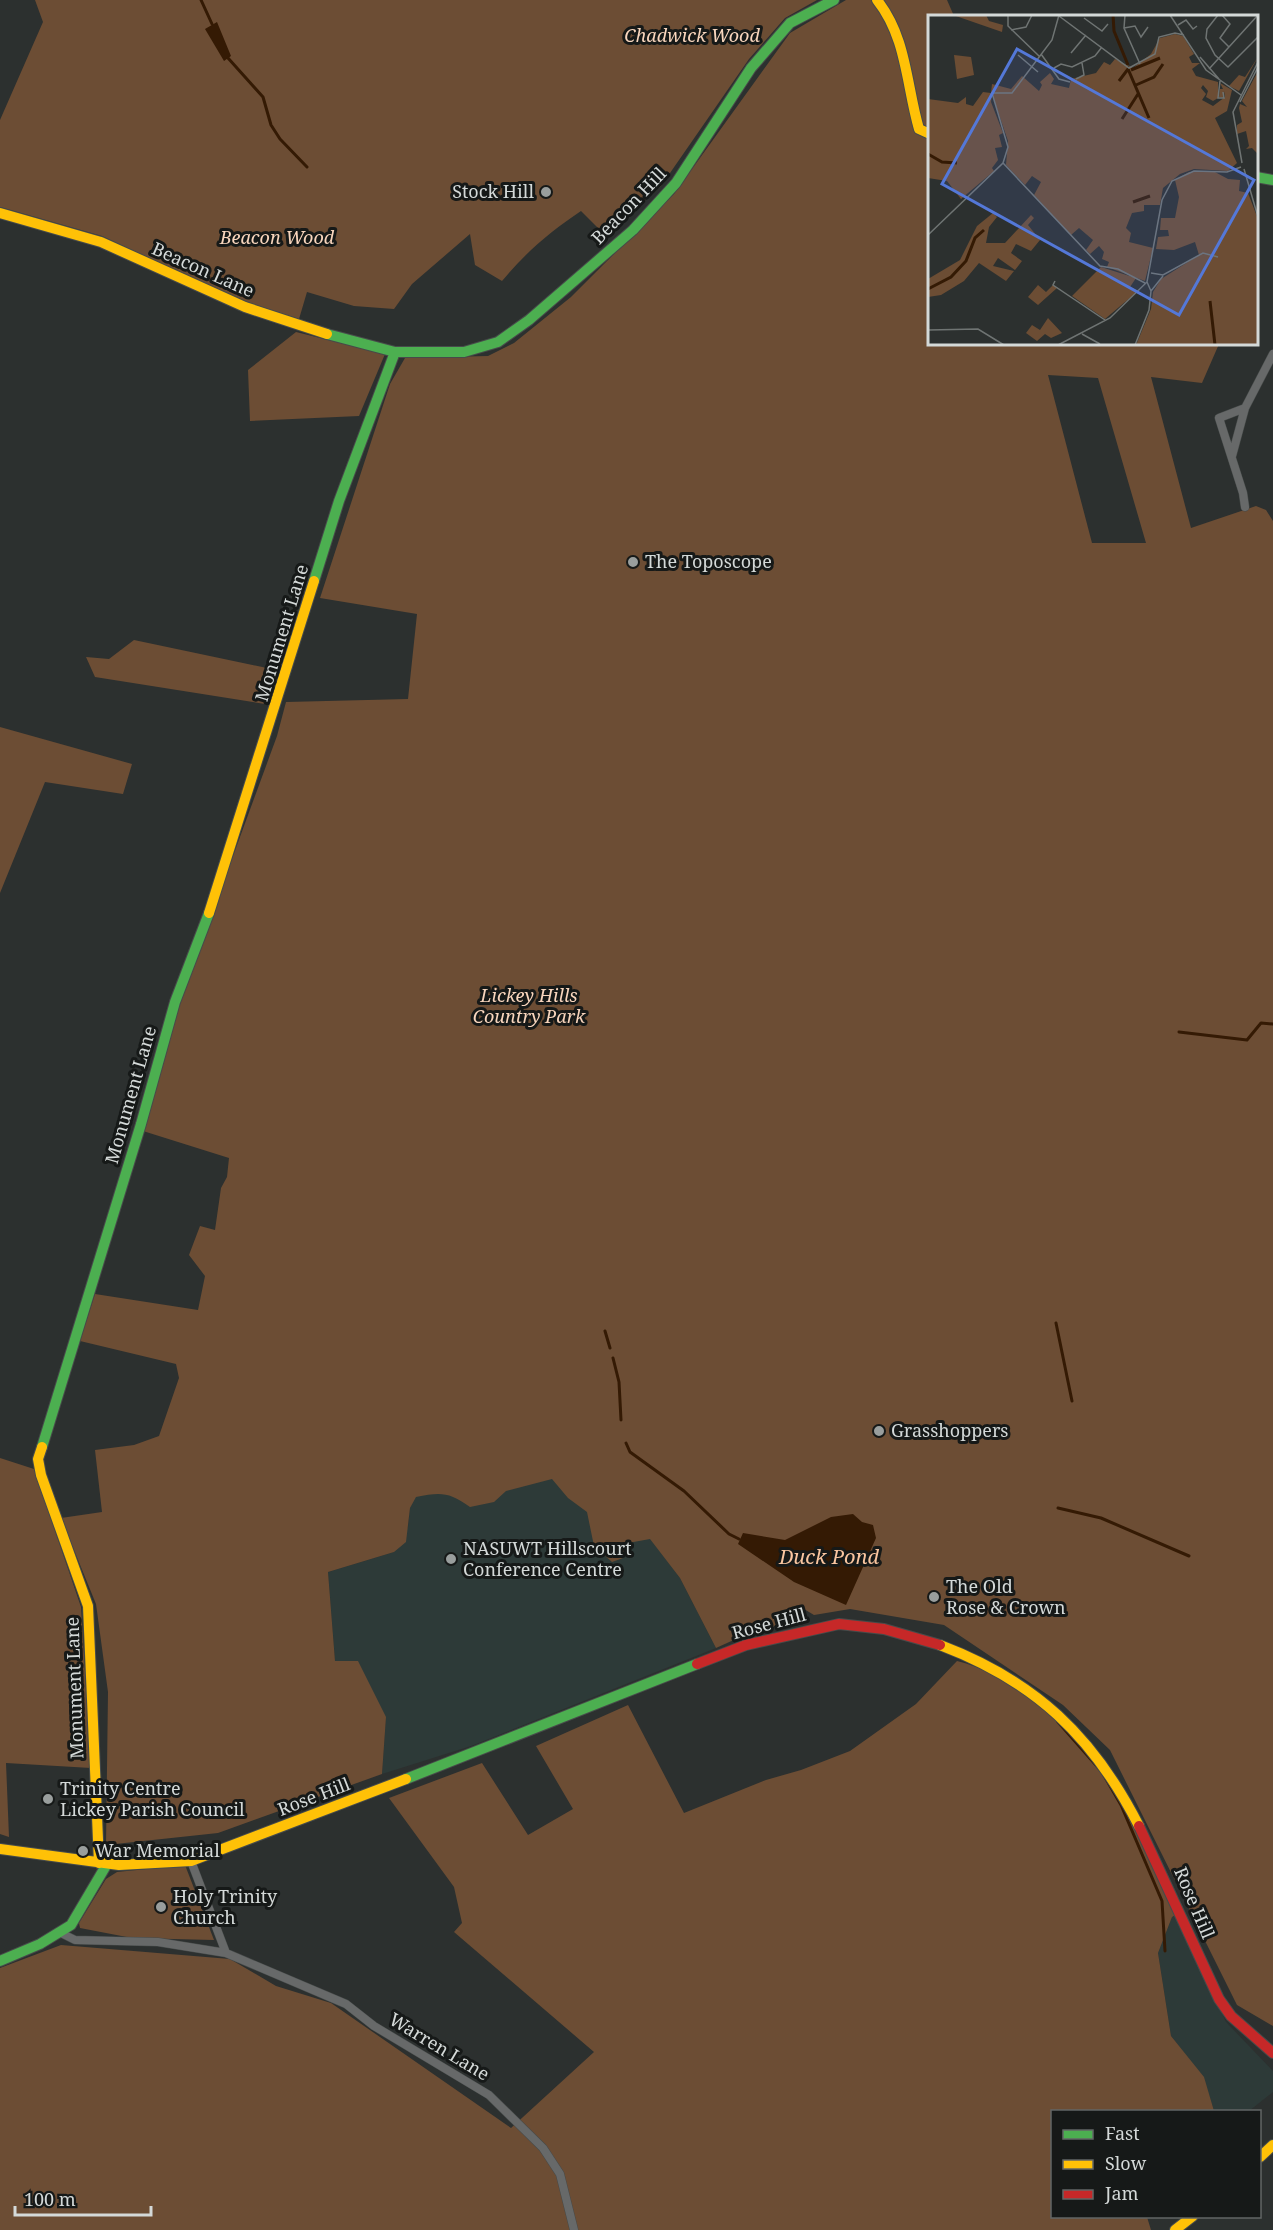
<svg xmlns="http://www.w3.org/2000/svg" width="1273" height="2230" font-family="'Noto Serif',serif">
  <rect width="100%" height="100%" fill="#2c302f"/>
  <path fill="#2d3a38" d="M575 1456 650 1538 680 1578 716 1648 471 1746 382 1774 386 1717 335 1661 328 1572 394 1552 408 1527 410 1508 416 1495Z
    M1177 1914 1226 2022 1273 2071V2092L1249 2111H1214L1203 2077 1171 2036 1158 1953 1172 1917Z"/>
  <path fill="#6c4d34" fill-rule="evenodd" d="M35 0H817L785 18 749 59 661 186 606 236 581 211C551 231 525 253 502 281L475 265 470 234 412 284 394 309 354 306 307 292 299 319 242 302 102 236 0 207V120L43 22Z
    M846 0H947L954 16H930V344H1219L1202 383 1151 377 1191 528 1256 506 1266 510 1273 521V2026L1237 2005 1110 1750 1063 1705 944 1625 850 1609 814 1615 804 1609 771 1628 758 1629 716 1648 680 1578 650 1539 628 1543 623 1558 612 1562 594 1546 587 1512 568 1498 552 1479 506 1491 494 1502 470 1507C449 1492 441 1492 416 1497L410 1508 406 1542 394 1552 328 1572 335 1661H358L386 1717 382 1774 218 1833 106 1845 108 1692 96 1604 61 1518 102 1512 95 1450 134 1445 159 1436 179 1378 176 1364 80 1341 95 1294 198 1310 205 1276 189 1255 200 1226 215 1230 221 1188 227 1177 229 1158 143 1131 178 1006 277 736 286 702 408 699 417 614 320 598 390 384 405 358 488 356 514 343 571 297 674 194 790 33ZM1048 375 1098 378 1146 543H1092Z
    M296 332 385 354 359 416 250 421 248 370Z
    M134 640 281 671 271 705 95 677 86 657 109 659Z
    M0 727 132 764 123 794 45 782 0 893Z
    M0 1458 34 1469 81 1607 91 1768 6 1763 9 1837 0 1834Z
    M957 1661C1079 1693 1129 1810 1177 1914L1172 1917 1158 1953 1171 2036 1204 2077 1214 2111 1052 2112V2216L1147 2217 1151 2230H0V1968L61 1945 230 1959 276 1986 331 2003 511 2128 594 2052 454 1932 462 1923 454 1887 389 1798 482 1763 528 1835 573 1809 536 1746 628 1705 684 1813 766 1780 801 1770 850 1751 916 1704Z
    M185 1865 214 1940 132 1938 80 1928 79 1923 106 1879 117 1872Z"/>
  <path fill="#341a04" d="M217 22 231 56 224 61 205 29Z
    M853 1514 862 1522 873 1525 876 1538 846 1605 794 1582 738 1544 743 1533 785 1540 831 1517Z"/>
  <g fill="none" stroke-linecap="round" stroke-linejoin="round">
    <path stroke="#341a04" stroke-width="3" d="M201 0 212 24
      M228 58 263 97 271 125 280 139 307 167
      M1179 1032 1247 1040 1261 1023 1273 1024
      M1056 1323 1072 1401
      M605 1331 610 1348
      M613 1358 619 1382 621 1420
      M626 1443 630 1452 684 1491 729 1534 739 1539
      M1058 1508 1101 1518 1189 1556
      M1058 1722 1102 1772 1121 1805 1162 1901 1165 1951"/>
    <g stroke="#474b4a" stroke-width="9">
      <path id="street" d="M1232 456 1245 408
        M1245 507 1243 493 1219 418 1245 408 1273 354
        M191 1861 226 1953 346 2004 374 2026 489 2095 543 2148 560 2174 574 2230
        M61 1933 75 1940 158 1942 226 1953"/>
    </g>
    <g stroke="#474b4a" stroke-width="12">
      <path id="fast" d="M1256 177 1273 180
        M327 334 395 352H464L498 342 529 320 633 230 676 183 751 68 790 23 834 0
        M314 581 339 501 395 352
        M42 1447 141 1124 175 1002 209 913
        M406 1779 697 1664
        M0 1961 40 1944 71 1925 107 1864"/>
    </g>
    <g stroke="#474b4a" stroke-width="12">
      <path id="slow" d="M877 0C907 38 906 84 919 129L930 134
        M0 213 101 242 245 307 327 334
        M209 913 314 581
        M42 1447 38 1459 41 1475 88 1606 99 1863
        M940 1645C1035 1681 1093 1736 1139 1826
        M0 1849 119 1865 191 1861 406 1779
        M1260 2157 1273 2145
        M1175 2230 1193 2216"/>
    </g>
    <g stroke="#474b4a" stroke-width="12">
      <path id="jam" d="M697 1664 746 1645 839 1624 884 1629 940 1645
        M1139 1826 1219 1999 1231 2016 1273 2053"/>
    </g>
    <use href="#street" stroke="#676969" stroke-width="8"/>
    <use href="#fast" stroke="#4caf50" stroke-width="10"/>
    <use href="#slow" stroke="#ffc107" stroke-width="10"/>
    <use href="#jam" stroke="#c62828" stroke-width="10"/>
  </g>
  <g fill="#999e9d" stroke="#161918" stroke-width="2">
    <circle cx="546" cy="192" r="6"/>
    <circle cx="633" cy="562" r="6"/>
    <circle cx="879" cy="1431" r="6"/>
    <circle cx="451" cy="1559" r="6"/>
    <circle cx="934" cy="1597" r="6"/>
    <circle cx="48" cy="1799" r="6"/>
    <circle cx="83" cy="1851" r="6"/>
    <circle cx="161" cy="1907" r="6"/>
  </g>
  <g text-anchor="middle" stroke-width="6" stroke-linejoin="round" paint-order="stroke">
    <g font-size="18" font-style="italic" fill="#f9d6bd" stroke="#161918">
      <text x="692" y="42">Chadwick Wood</text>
      <text x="277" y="244">Beacon Wood</text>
      <text x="529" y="1002">Lickey Hills<tspan x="529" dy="21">Country Park</tspan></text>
    </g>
    <g font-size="18" fill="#d4d9d8" stroke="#161918" text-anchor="start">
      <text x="534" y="198" text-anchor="end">Stock Hill</text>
      <text x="645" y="568">The Toposcope</text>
      <text x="891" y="1437">Grasshoppers</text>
      <text x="463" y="1555">NASUWT Hillscourt<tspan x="463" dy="21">Conference Centre</tspan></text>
      <text x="946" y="1593">The Old<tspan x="946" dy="21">Rose &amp; Crown</tspan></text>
      <text x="60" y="1795">Trinity Centre<tspan x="60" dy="21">Lickey Parish Council</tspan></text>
      <text x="95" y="1857">War Memorial</text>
      <text x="173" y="1903">Holy Trinity<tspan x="173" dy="21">Church</tspan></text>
    </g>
    <g font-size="18" fill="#d4d9d8" stroke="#161918">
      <text transform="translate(629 206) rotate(-46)" y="6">Beacon Hill</text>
      <text transform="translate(203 270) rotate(24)" y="6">Beacon Lane</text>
      <text transform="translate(282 633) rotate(-73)" y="6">Monument Lane</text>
      <text transform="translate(131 1095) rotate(-74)" y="6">Monument Lane</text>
      <text transform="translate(769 1624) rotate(-15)" y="6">Rose Hill</text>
      <text transform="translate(75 1688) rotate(-92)" y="6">Monument Lane</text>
      <text transform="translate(314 1797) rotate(-21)" y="6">Rose Hill</text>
      <text transform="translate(1194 1903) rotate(67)" y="6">Rose Hill</text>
      <text transform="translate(439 2047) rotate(31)" y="6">Warren Lane</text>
    </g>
    <g font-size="20" font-style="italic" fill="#fac6a0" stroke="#161918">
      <text x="829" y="1564">Duck Pond</text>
    </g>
  </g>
  <g transform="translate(928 15)">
    <rect width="330" height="330" fill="#2c302f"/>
    <path d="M25 0H58L61 6 75 10 74 17ZM247 19 255 21 266 39 261 42 264 48H272L264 54 268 61 290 67V83L285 86 278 82 280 76 275 70 273 73 278 79 274 85 285 91 297 82 296 76 295 83 291 82 292 74H295L292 68 304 75 299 96 287 103 309 148 300 156 266 154 252 159 235 173 232 190H216V196L204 198 198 213 203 218 201 227 225 233 217 266 179 252 181 247 174 244 176 237 171 231 162 239 158 235 165 225 151 213 143 220 106 180 113 167 104 161 97 170 78 150 80 126 64 79 63 87 75 118 71 120 74 132 67 133 70 145 64 153 66 156 33 184 19 166 0 163V84L30 88 38 82V89L45 91 55 77 63 78 64 69 83 74 94 61 111 76 114 70 112 67 122 58 126 64 123 69 141 73 143 64 168 58 176 47 182 50 187 44 205 53 223 39 232 23ZM26 40 43 42 46 60 29 64ZM330 42 311 76 301 71 311 60 317 62ZM330 56V139L324 133 318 134 321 131 318 116 309 119V110L314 107 311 93 312 89 319 92 314 86ZM261 157H287L300 164 312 165 311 176 320 178 330 204V330H208L223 294 225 277 233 264 271 240 267 227 246 235 228 234 230 222 241 221 240 215H232L233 203H247L251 182 247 165ZM65 198 69 202 61 212 58 228H77L103 200 106 203 100 210 112 225 103 236 88 229 83 238 94 246 87 255 70 243 65 251 86 256 78 266 51 248 36 266 13 280 0 282V264L32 245 49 211ZM173 252 208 263 202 272 210 276 177 304 144 281ZM110 270 118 277 125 270 129 273 110 290 100 282ZM120 303 134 318 123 323 117 319 109 326 98 318 104 310 112 315Z" fill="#6c4d34"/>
    <path fill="none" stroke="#341a04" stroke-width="3" d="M185 0 186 16 200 50M203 55 232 43M191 66 200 54 221 103M208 70 226 62 235 49M194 104 210 79M0 139 14 147 29 148M205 187 222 181M0 274 23 262 38 246 47 223 56 215M282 286 287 330"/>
    <path fill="none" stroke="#6f7473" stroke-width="1.5" d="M80 0V11L111 41M197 0 196 13 212 49M242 0 278 55 313 80M290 0 279 14 278 23 287 40 300 52 330 22M294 0 302 9 292 23 301 32M131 1 201 53 227 39 231 22 247 18 256 20M156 3 174 16 180 9M250 10 258 5 265 14 269 11M196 13 207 11 213 22 220 12M83 15 98 12 104 0M143 38 158 20M113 39 131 64 142 67M90 40 110 57M272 42 291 64M126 53 133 49 144 52 167 41 174 32M281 54 330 0M148 64 156 60 154 48M292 66 290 83H296L295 77M312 87 330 52M75 148 172 251 190 254 217 268M314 148 305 97 330 47M316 154 330 202M0 220 75 148 80 132 64 78H84L124 25 131 0M223 258 235 260 275 238 290 242M127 266 125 270 177 305M223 276 235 261M0 315 50 314 76 330M154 319 172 329M130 330 182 303 219 267 234 185 244 166 266 156 299 157 313 152M207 330 221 295 223 276 219 267"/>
    <path fill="#5478d8" fill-opacity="0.15" stroke="#5478d8" stroke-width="3" d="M89 34 326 165 251 300 14 169Z"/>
    <rect width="330" height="330" fill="none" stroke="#d4d9d8" stroke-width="3"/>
  </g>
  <rect x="1051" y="2110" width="210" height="108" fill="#161918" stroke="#626665" stroke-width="1.5"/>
  <rect x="1063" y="2130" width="30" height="9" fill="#4caf50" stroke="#626665" stroke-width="1.5"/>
  <text x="1105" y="2140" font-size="18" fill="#d4d9d8">Fast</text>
  <rect x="1063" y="2160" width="30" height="9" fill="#ffc107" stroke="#626665" stroke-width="1.5"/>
  <text x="1105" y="2170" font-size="18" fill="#d4d9d8">Slow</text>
  <rect x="1063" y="2190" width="30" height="9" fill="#c62828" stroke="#626665" stroke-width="1.5"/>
  <text x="1105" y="2200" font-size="18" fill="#d4d9d8">Jam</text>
  <path d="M15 2206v9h136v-9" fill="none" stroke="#d4d9d8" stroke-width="3"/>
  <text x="24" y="2206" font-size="18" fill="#d4d9d8" stroke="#161918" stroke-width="4.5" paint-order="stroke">100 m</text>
</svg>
